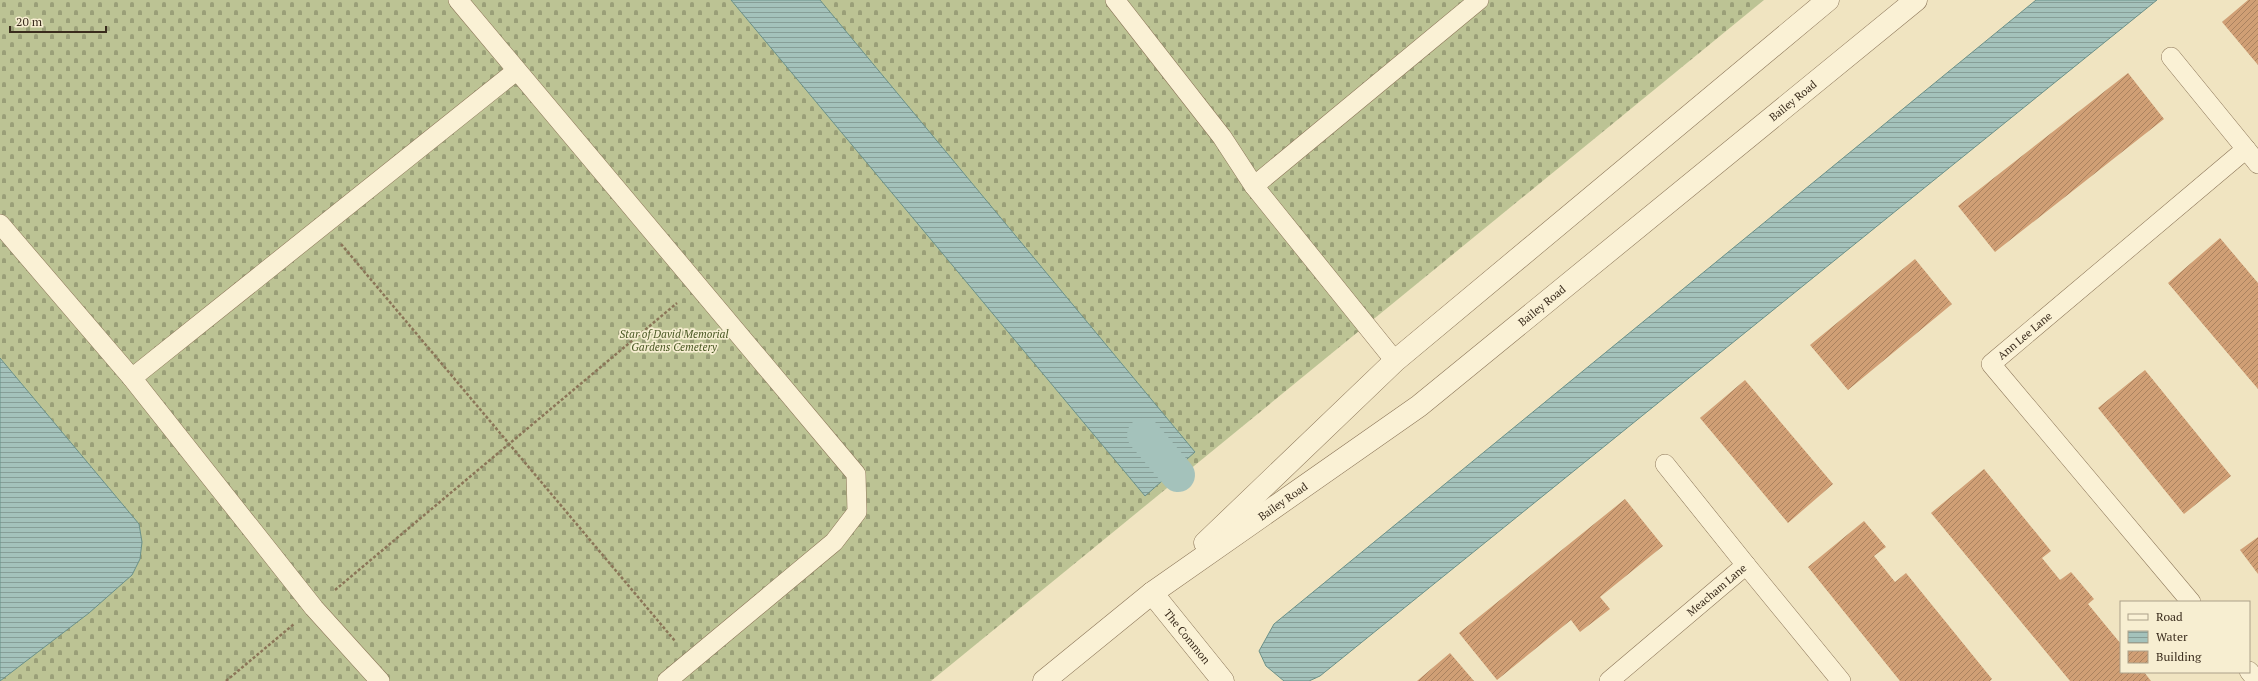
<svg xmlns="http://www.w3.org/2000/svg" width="2258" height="681" font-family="'PT Serif',serif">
  <defs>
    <pattern id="cemetery-stones" width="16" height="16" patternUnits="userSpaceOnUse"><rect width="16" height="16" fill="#bcc394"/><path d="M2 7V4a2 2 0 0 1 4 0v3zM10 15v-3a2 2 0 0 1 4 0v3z" fill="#9a9f78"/></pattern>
    <pattern id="water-rules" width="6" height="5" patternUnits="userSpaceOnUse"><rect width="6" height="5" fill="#a4c2bb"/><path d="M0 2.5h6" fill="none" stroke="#879e97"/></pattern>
    <pattern id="building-hatch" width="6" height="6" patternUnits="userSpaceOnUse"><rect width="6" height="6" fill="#d09f75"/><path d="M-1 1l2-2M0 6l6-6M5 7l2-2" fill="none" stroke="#aa825f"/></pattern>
  </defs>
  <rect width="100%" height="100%" fill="#f0e4c1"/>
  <path fill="url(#cemetery-stones)" d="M0 0H1764L931 681H0Z"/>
  <path fill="url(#water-rules)" stroke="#6b9189" d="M731 0H820L1195 452 1145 496Z
    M2036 0H2157L1320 676 1309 681H1284L1266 666 1259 651 1274 624Z
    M0 358 139 524 142 542 140 559 132 575 89 613 0 681Z"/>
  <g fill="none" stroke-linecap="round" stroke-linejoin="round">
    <path stroke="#a4c2bb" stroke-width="34" d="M1144 435 1178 475"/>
  </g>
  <path fill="url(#building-hatch)" d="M2248 0H2258V65L2222 22Z
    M2128 73 2164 119 1995 252 1958 206Z
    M2220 238 2258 283V389L2168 283Z
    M1915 259 1952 304 1848 390 1810 345Z
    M2145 370 2231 476 2184 514 2098 408Z
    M1745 380 1833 484 1788 523 1700 418Z
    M1984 469 2051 551 2042 558 2060 580 2071 572 2094 599 2088 604 2121 644V672H2144L2151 681H2070L1931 513Z
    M1625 499 1663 546 1600 597 1610 609 1580 632 1571 620 1497 680 1459 633Z
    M1864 521 1886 547 1874 556 1895 582 1906 573 1992 679 1990 681H1900L1808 567Z
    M2258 537V574L2240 550Z
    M1450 653 1474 681H1417Z"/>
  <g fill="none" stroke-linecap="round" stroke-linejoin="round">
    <g stroke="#8b7558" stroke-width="20">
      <g id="service">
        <path d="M458 0 856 474 857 512 834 542 667 681"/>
        <path d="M1115 0 1222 137 1254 186 1395 361"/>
        <path d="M2171 57 2246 149"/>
        <path d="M1254 186 1479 0"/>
        <path d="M0 224 132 378 314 608 380 681"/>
        <path d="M132 378 516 71"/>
        <path d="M1665 464 1746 565"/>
        <path id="s1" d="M2191 602 1991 364 2246 149 2258 164"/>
        <path d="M2249 671 2257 681"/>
        <path id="s2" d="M1609 681 1746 565 1841 681"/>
      </g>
    </g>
    <g stroke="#8b7558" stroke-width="23">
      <g id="minor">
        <path id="s3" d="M1152 593 1223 681"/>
      </g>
    </g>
    <g stroke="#8b7558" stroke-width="23">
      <g id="tertiary">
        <path d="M1205 543 1395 361 1828 0"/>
        <path id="s4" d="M1044 681 1152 593 1419 406 1916 0"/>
      </g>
    </g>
    <path stroke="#8b7558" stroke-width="2.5" stroke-dasharray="3 2" stroke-linecap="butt" d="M341 244 675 641
      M335 590 677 303
      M226 681 294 624"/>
    <use href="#service" stroke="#faf1d5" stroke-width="19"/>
    <use href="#minor" stroke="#faf1d5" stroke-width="22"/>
    <use href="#tertiary" stroke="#faf1d5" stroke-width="22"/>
  </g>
  <g text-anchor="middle" stroke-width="3.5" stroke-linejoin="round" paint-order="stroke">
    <g font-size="11" fill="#3a2c1d" stroke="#f7eed1">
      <text dy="4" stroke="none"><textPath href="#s4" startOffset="948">Bailey Road</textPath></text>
      <text dy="4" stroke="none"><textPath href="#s4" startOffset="624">Bailey Road</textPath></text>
      <text dy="4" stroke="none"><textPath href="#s1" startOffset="355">Ann Lee Lane</textPath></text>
      <text dy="4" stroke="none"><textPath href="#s4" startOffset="299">Bailey Road</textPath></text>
      <text dy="4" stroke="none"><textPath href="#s2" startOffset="141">Meacham Lane</textPath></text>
      <text dy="4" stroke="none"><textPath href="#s3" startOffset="56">The Common</textPath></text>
    </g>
    <g font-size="11" font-style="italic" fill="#485722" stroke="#f7eed1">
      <text x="674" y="338">Star of David Memorial<tspan x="674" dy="13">Gardens Cemetery</tspan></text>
    </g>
  </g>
  <rect x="2120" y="601" width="130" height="72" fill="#f7eed1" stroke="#aba089"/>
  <rect x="2128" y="614" width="20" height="6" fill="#faf1d5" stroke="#aba089"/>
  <text x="2156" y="621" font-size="12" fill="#3a2c1d">Road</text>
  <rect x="2128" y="631" width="20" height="12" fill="url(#water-rules)" stroke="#aba089"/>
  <text x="2156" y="641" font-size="12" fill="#3a2c1d">Water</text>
  <rect x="2128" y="651" width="20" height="12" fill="url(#building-hatch)" stroke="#aba089"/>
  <text x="2156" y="661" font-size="12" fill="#3a2c1d">Building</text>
  <path d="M10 26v6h96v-6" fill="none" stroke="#3a2c1d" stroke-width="2"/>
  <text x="16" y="26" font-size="12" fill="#3a2c1d" stroke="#f7eed1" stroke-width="3" paint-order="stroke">20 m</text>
</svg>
